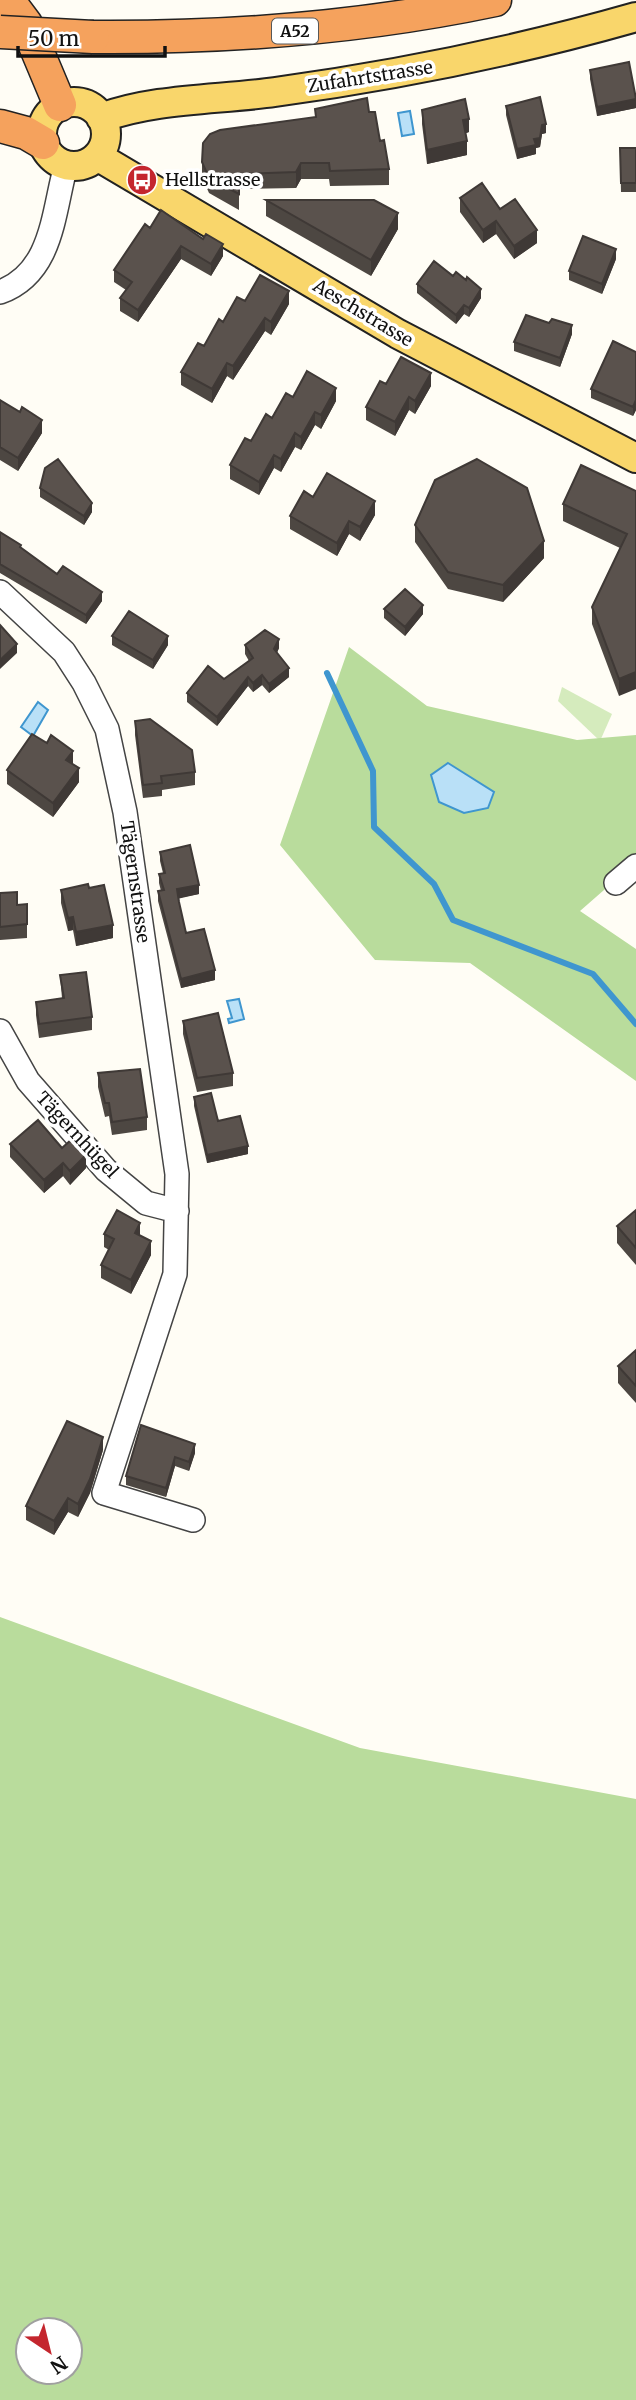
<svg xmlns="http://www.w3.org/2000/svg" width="636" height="2400" font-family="Merriweather,serif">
  <rect width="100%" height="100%" fill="#fffdf5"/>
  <path fill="#d5ebbd" d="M562 687 612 714 600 741 558 701Z"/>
  <path fill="#b9dc9c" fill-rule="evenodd" d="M349 647 427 706 577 740 636 735V862L580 911 636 949V1081L470 963 375 960 280 845Z
    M0 1617 360 1748 636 1799V2400H0ZM70 2330V2372H28V2330Z"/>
  <path fill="#b9e0f7" stroke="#3f96cf" stroke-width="2" d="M410 111 414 134 402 136 398 113Z
    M38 702 48 710 33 736 21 727Z
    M448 763 494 792 488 808 464 813 439 802 431 775Z
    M239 999 244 1019 229 1023 228 1019 232 1018 227 1001Z"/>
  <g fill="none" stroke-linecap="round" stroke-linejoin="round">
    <path stroke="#3f96cf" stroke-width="6" d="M327 673 373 771 374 827 434 884 453 920 593 974 636 1024"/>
    <g stroke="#444" stroke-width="26">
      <path id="minor" d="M0 292C53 273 53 212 66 165
        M0 592 64 652 84 683 107 729 125 812 177 1174 175 1274 104 1493 193 1520
        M616 883 636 866
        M0 1031 28 1081 106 1170 146 1203 177 1211"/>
    </g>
    <g stroke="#222" stroke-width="32">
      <path id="major" d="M42 134a32 32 0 1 1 64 0a32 32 0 1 1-64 0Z
        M101 118C155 98 219 100 275 92 398 75 517 51 636 17
        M97 156 398 334 636 458"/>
    </g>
    <g stroke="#222" stroke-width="35">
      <path id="highway" d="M8 0 26 24 60 105
        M93 37C229 38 362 28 495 0
        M0 126 26 133 43 143"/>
    </g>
    <use href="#minor" stroke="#fff" stroke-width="23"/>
    <use href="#major" stroke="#f9d66b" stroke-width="28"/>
    <use href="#highway" stroke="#f5a25d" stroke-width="32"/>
    <g stroke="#222" stroke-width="35" stroke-linecap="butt">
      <path id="highway-bridge" d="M0 32 93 37"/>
    </g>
    <use href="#highway-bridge" stroke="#f5a25d" stroke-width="32"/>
  </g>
  <path fill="#4d4742" d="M590 70 636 97V108L597 116 590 79Z
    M506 106 546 133 542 134 540 147 536 148V154L517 159 506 115Z
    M315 109 369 112 389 169V185L330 186 329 179H301L296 188 239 189V210L209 193 202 177V162L315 117Z
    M422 110 469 132 466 133 467 155 427 164 422 124Z
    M620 148H636V192H621Z
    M460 198 500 209 537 243 514 259 496 234 483 243 460 212Z
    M266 200 398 229 371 276 266 216Z
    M150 228 223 256 211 276 181 259 138 322 120 311V298L126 290 114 282V270Z
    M616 259 602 294 569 280V271Z
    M417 284 481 298 469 317 464 314 456 324 417 293Z
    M245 301 289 304 271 335 265 331 233 380 227 376 212 403 181 385V372L223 322Z
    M549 323 572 334 560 367 514 351V342Z
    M636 352V410L633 416 591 398V389Z
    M386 384 431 386 415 414 409 410 395 436 366 420V407Z
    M293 397 336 401 321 429 315 425 301 450 295 447 281 472 274 468 259 495 230 479V465L272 418Z
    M0 400 42 433 18 471 0 460Z
    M40 488 92 512 84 525 40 497Z
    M636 491 619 696 592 624V607L620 548 563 521V504Z
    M313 497 375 515 360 541 349 534 337 556 290 529V516Z
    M415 525 544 558 503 602 448 589 415 542Z
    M0 532 57 574 102 601 86 624 0 573Z
    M384 609 423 614 405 636 384 618Z
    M112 636 168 645 153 669 112 645Z
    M245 645 279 648 277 653 289 677 269 693 262 685 253 692 248 686 217 726 187 702V693L224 679 249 661 245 654Z
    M135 721 195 772V785L162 790V796L143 798 135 735Z
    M73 764 79 782 53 817 7 784V770Z
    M160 852 199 894 178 898 186 933 215 980 181 988 158 901V891H161L159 883V874L163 873 160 861Z
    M89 888 113 938 76 946 73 930 68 931 61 903V890Z
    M0 893 17 905 27 904V938L0 940Z
    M60 975 92 1017V1030L39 1038 36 1015V1002L62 998Z
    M183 1021 233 1073V1086L197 1092 183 1034Z
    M98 1073 147 1117V1130L112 1135 109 1116 105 1117 98 1087Z
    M194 1097 218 1121 248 1154 207 1163 194 1106Z
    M10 1144 62 1148 86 1168 70 1185 63 1176 44 1193 10 1157Z
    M636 1210V1265L617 1243V1226Z
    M104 1234 140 1236 151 1255 131 1294 101 1278V1265L109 1250 104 1247Z
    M636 1350V1403L618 1383V1366Z
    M141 1425 195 1453 189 1471 175 1466 166 1497 126 1485V1476Z
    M103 1450 90 1493 78 1517 68 1512 54 1535 26 1520V1506Z"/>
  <path fill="#3f3936" d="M636 99V108L597 116V107Z
    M469 119V132L463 134V120Z
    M546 124V133L542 134 540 147 536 148V154L517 159V149L534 139 542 125Z
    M467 141V155L427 164V150Z
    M301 163V179L296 188V172Z
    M398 213V229L371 276V260Z
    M496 221V234L483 243V230Z
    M537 230V243L514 259V246Z
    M223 244V256L211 276V264Z
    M181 246V259L138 322V310Z
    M616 249V259L602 294V284Z
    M481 289V298L469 317V308Z
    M289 291V304L271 335V322Z
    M464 305V314L456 324V315Z
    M265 318V331L233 380V366Z
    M572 325V334L560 367V358Z
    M227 363V376L212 403V389Z
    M431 373V386L415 414V401Z
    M336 388V401L321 429V415Z
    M409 397V410L395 436V422Z
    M636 400V410L633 416V407Z
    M315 412V425L301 450V437Z
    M42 420V433L18 471V458Z
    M295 433V447L281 472V459Z
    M274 455V468L259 495V482Z
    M375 501V515L360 541V527Z
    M92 503V512L84 525V516Z
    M349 521V534L337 556V543Z
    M544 541V558L503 602V585Z
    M102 592V601L86 624V615Z
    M423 605V614L405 636V627Z
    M168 636V645L153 669V660Z
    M279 639V648L274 658V649Z
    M17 644V653L0 669V660Z
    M289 668V677L269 693V684Z
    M636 672V689L619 696V679Z
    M262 675V685L253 692V683Z
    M248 677V686L217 726V717Z
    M73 751V764L66 760Z
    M79 768V782L53 817V803Z
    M199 885V894L177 899V889Z
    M73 917V930L68 931V918Z
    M113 925V938L76 946V932Z
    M215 970V980L181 988V979Z
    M248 1146V1154L207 1163V1155Z
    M86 1155V1168L70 1185V1171Z
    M63 1163V1176L44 1193V1180Z
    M140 1223V1236L135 1233Z
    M151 1241V1255L131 1294V1280Z
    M103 1437V1450L90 1493 78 1517V1504Z
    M195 1444V1453L189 1471V1462Z
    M175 1457V1466L166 1497V1488Z
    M68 1498V1512L54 1535V1521Z"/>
  <path fill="#5a524d" stroke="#3f3936" stroke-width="2" d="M629 62 636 99 597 107 590 70Z
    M540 97 546 124 542 125 540 138 534 139 536 145 517 149 506 106Z
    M367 98 369 112H375L380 141 384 140 389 169 330 171 329 163H301L296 172 239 174V194L209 178 202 162 203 143 210 134 220 130 316 117 315 109Z
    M465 99 469 119 463 120 467 141 427 150 422 110Z
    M620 148H636V183H621Z
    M482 183 500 209 515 199 537 230 514 246 496 221 483 230 460 198Z
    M266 200H374L398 213 371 260Z
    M161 210 203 239 206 234 223 244 211 264 181 246 138 310 120 298 132 282 114 270 145 224 150 228Z
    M583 236 616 249 602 284 569 271Z
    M434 261 453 276 456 272 466 280 467 277 481 289 469 308 464 305 456 315 417 284Z
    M260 275 289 291 271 322 265 318 233 366 227 363 212 389 181 372 198 343 204 346 219 319 223 322 237 297 245 301Z
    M526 315 549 323 552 319 572 325 560 358 514 342Z
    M613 341 636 352V400L633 407 591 389Z
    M401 357 431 373 415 401 409 397 395 422 366 407 380 381 386 384Z
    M307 371 336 388 321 415 315 412 301 437 295 433 281 459 274 455 259 482 230 465 245 438 251 441 266 414 272 418 286 393 293 397Z
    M0 400 20 412 22 407 42 420 18 458 0 447Z
    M58 459 92 503 84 516 40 488 45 468Z
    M477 459 527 488 544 541 503 585 448 572 415 525 435 480Z
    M581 465 636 491V672L619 679 592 607 627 534 563 504Z
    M327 473 375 501 360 527 349 521 337 543 290 516 304 491 313 497Z
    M0 532 21 545 20 547 57 574 63 566 102 592 86 615 0 564Z
    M405 589 423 605 405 627 384 609Z
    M129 611 168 636 153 660 112 636Z
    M0 625 17 644 0 660Z
    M265 630 279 639 274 649 289 668 269 684 262 675 253 683 248 677 217 717 187 693 208 666 224 679 253 658 245 645Z
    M150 719 192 750 195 772 161 776 162 783 143 785 135 721Z
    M32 734 47 743 51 735 73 751 66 760 79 768 53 803 7 770Z
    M190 845 199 885 177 889 179 902 186 933 204 929 215 970 181 979 158 891 164 890 159 874 165 873 160 852Z
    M88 884 89 888 104 885 113 925 76 932 73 917 68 918 61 890Z
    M17 892V905L27 904V924L0 927V893Z
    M86 972 92 1017 39 1024 36 1002 64 998 60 975Z
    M218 1013 233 1073 197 1078 183 1021Z
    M140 1069 147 1117 112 1122 109 1103H105L98 1073Z
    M211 1093 218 1121 240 1116 248 1146 207 1155 194 1097Z
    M38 1120 62 1148 72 1139 86 1155 70 1171 63 1163 44 1180 10 1144Z
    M117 1210 140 1223 135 1233 151 1241 131 1280 101 1265 114 1239 104 1234Z
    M636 1210V1248L617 1226Z
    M636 1350V1386L618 1366Z
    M67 1421 103 1437 90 1479 78 1504 68 1498 54 1521 26 1506Z
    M141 1425 195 1444 189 1462 175 1457 166 1488 126 1476Z"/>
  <defs>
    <g id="bus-disc" transform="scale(1.575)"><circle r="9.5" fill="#c4262e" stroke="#fff"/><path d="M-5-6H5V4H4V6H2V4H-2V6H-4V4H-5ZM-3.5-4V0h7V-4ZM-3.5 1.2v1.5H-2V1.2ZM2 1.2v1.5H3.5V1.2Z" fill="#fff"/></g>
  </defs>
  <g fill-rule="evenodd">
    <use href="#bus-disc" x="142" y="180"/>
  </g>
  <g text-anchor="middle" stroke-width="7" stroke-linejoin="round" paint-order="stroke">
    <rect fill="#fff" stroke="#585858" stroke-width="2" x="272" y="18.5" width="46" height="25" rx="5"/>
    <g font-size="16" font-weight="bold" fill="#111">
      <text x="295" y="37">A52</text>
    </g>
    <g font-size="18" fill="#111" stroke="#fff">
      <text transform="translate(370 77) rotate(-9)" y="6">Zufahrtstrasse</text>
      <text transform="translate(363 313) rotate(31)" y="6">Aeschstrasse</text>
      <text transform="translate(135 882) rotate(82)" y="6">Tägernstrasse</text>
      <text transform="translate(77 1135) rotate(47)" y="6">Tägernhügel</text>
    </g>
    <g font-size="18" fill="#111" stroke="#fff" text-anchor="start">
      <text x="165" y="186">Hellstrasse</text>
    </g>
  </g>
  <g transform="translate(49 2351) rotate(145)"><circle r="33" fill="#ffffff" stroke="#a0a0a0" stroke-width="2"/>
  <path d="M0-5L12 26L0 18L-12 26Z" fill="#c4262e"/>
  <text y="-10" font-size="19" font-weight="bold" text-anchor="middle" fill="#111111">N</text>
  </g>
  <path d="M18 46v10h147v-10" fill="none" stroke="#111111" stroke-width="3.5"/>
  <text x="28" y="46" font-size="21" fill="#111111" stroke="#ffffff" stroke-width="5" paint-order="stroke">50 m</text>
</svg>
